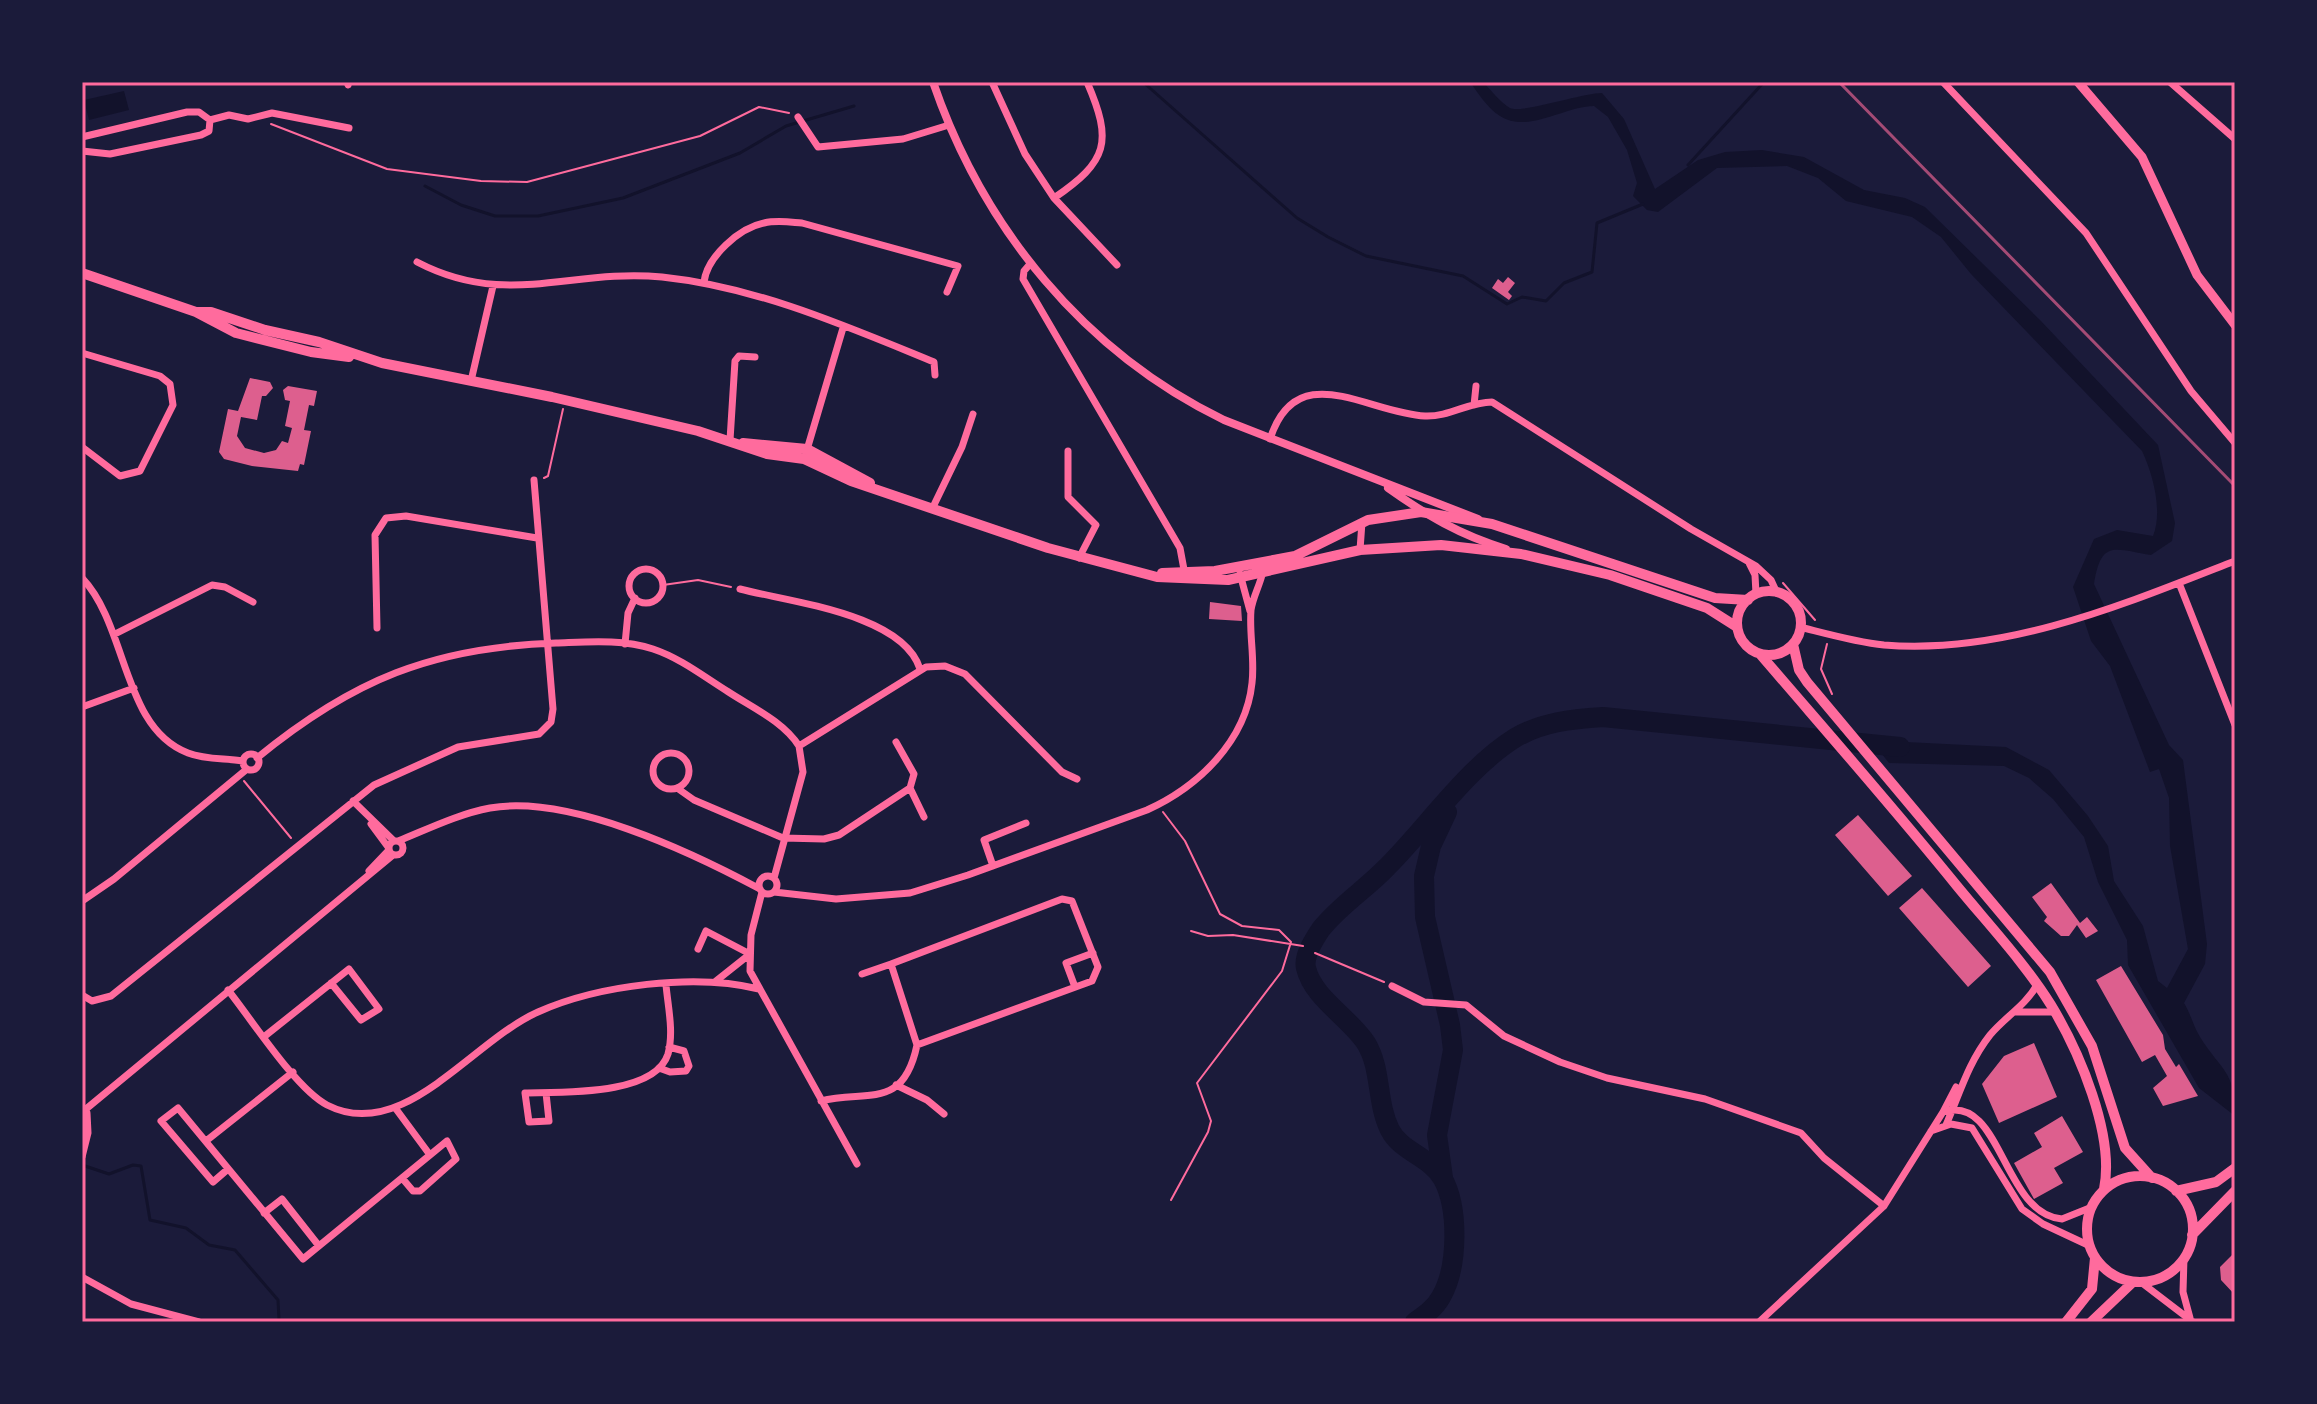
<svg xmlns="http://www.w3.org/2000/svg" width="2317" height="1404" font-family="'Source Serif 4',serif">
  <rect width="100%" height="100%" fill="#1b1b3a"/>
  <path fill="#12122b" d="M1470 82H1483C1491 90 1501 103 1510 108 1521 114 1582 93 1602 93L1624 119 1655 189 1698 160 1725 152 1762 150 1804 157 1864 190 1905 198 1925 207 2041 321 2158 445 2175 523 2172 541 2151 555C2116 550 2101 538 2094 584L2169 745 2183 760 2207 944 2205 964 2184 1003C2191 1014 2193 1026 2200 1037 2222 1072 2235 1070 2235 1116L2199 1088 2128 965 2127 940 2098 882 2084 837 2053 799 2029 778 2004 766 1889 763 1866 734 1906 742 2006 747 2049 770 2088 816 2108 846 2114 881 2143 926 2158 981 2167 988 2188 949 2170 846 2169 798 2159 769 2150 772 2110 666 2091 641 2073 587 2094 539 2117 530 2153 536C2163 512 2153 474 2142 451L1971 274 1941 237 1912 217 1846 201 1818 178 1787 166 1717 168 1658 212 1647 210 1633 196 1637 183 1627 150 1608 117 1594 106C1565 106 1528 134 1500 116 1488 109 1478 93 1470 82Z
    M124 91 129 110 89 120 84 100Z"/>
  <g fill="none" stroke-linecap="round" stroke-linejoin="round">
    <path stroke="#12122b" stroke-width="3" d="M1143 82 1297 218 1328 237 1366 256 1463 276 1507 304 1522 297 1546 301 1564 283 1592 272 1597 223 1643 204
      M1688 165 1764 82
      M425 186 461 205 495 216H538L623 198 740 153 786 126 854 106
      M82 1165 109 1174 133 1165 141 1166 150 1220 186 1228 209 1245 235 1250 278 1300 279 1320 286 1322"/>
    <path stroke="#12122b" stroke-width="20" d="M1443 1178 1437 1135 1453 1050 1450 1025 1425 917 1424 876 1431 846 1447 812
      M1415 1322C1425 1315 1435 1308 1441 1297 1458 1268 1459 1209 1443 1179 1431 1157 1401 1152 1390 1130 1376 1102 1382 1069 1366 1043 1350 1018 1313 998 1306 968 1303 956 1315 938 1321 929 1340 905 1366 889 1387 867 1427 827 1468 767 1515 738 1542 722 1572 719 1603 717L1900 747"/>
  </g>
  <path fill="#dd5f8e" d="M1508 277 1515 283 1508 292 1512 296 1509 300 1492 288 1498 279 1503 283Z
    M250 378 270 382 273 388 266 396H262L257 420 241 417 237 436 245 448 264 453 276 450 282 441 288 443 292 428 285 426 290 401 285 400 283 390 288 386 317 391 314 406 309 405 304 430 311 431 304 465 300 464 298 471 252 466 224 459 219 452 228 409 238 411Z
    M1210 602 1241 606 1242 621 1209 619Z
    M1858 815 1912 876 1888 896 1835 835Z
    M2051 883 2080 923 2087 917 2098 931 2086 938 2077 925 2069 936H2061L2044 921 2047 917 2032 897Z
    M1922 888 1991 966 1968 987 1899 908Z
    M2121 966 2163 1035 2165 1049 2176 1067 2179 1064 2198 1096 2163 1106 2153 1088 2167 1076 2155 1055 2142 1062 2096 980Z
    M2034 1043 2057 1097 1999 1123 1982 1084 2004 1056Z
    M2062 1116 2083 1152 2054 1168 2063 1183 2034 1199 2014 1163 2042 1147 2034 1133Z
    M2235 1252V1295L2221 1280 2220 1267Z"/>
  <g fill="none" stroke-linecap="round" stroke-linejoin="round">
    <path stroke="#ff6b9d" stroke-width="2" d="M271 124 387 169 481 181 527 182 700 136 759 107 789 113
      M544 478 548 476 563 409
      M1783 583 1815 620
      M663 585 698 580 731 587
      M1827 644 1821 669 1832 694
      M244 781 291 838
      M1163 812 1185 841 1220 914 1242 926 1279 930 1291 942 1282 971 1197 1083 1211 1121 1208 1132 1171 1200
      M1191 931 1208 936 1233 935 1303 946
      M1315 953 1384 982"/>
    <path stroke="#ff6b9d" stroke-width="7" d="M347 82 348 85
      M992 82 1025 154 1054 198C1108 161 1113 142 1087 82
      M1943 82 2086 233 2191 391 2235 443
      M2170 82 2235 139
      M798 117 818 147 903 139 949 125
      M210 120 229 115 248 119 272 113 349 128
      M82 137 187 112H199L210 120
      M82 151 110 154 201 135 209 131 210 120
      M1054 198 1117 265
      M417 262C507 309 571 268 662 277 757 287 846 326 934 362L935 375
      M1030 264 1024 271 1023 279 1180 548 1185 575
      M704 282C707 257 739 228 764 223 777 220 789 222 802 223L958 266 947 292
      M82 353 160 376 170 384 173 405 140 471 120 476 82 447
      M471 381 493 286
      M1474 405 1476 386
      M1270 439C1297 356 1367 413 1425 416 1449 417 1469 402 1492 402L1691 529 1756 566 1771 580 1777 593
      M730 440 735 361 739 356 755 357
      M1068 451V497L1096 525 1079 558
      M806 453 843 328
      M933 507 962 447 973 414
      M1360 550 1362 522
      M1749 563 1755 575 1756 594
      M629 586a17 17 0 1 1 34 0a17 17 0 1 1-34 0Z
      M1240 574 1250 611
      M82 578C128 626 122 728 188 753 206 760 225 758 243 761
      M2179 583 2235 725
      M740 589C790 602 903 614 920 669
      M1800 627C1828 634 1856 642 1884 645 2005 655 2125 604 2235 561
      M377 628 375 535 386 518 406 516 537 538
      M115 634 212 585 225 587 253 602
      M625 644 628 613 635 598
      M82 707 134 688
      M896 742 914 774 910 788
      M653 771a18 18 0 1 1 36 0a18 18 0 1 1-36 0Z
      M243 762a8 8 0 1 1 16 0a8 8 0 1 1-16 0Z
      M257 758C352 680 433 647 556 643 588 642 622 639 653 649 680 658 703 676 727 691 751 707 783 721 799 746
      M677 788 694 800 783 838 824 839 839 835 910 788 924 817
      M353 801 394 841
      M371 824 388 847
      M389 848a7 7 0 1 1 14 0a7 7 0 1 1-14 0Z
      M398 841C428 829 458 814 490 808 569 794 691 852 760 889
      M993 866 984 840 1026 823
      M369 871 389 850
      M759 885a9 9 0 1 1 18 0a9 9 0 1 1-18 0Z
      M774 878 803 772 799 746 926 667 945 666 965 674 1062 772 1077 779
      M762 892 751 935 750 971 857 1164
      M774 892 836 899 910 893 968 875 1147 810C1198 787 1246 741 1252 683 1255 659 1249 634 1251 610 1253 597 1259 587 1262 575
      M82 901 114 879 247 769
      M698 949 706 931 750 954
      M862 974 891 964
      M716 981 750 954
      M1392 986 1424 1002 1466 1005 1504 1036 1560 1062 1607 1078 1705 1099 1801 1133 1824 1158 1884 1206
      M1075 987 1066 963 1093 953
      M228 990C252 1020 296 1089 327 1105 403 1144 472 1041 538 1012 598 985 695 973 759 989
      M82 995 92 1001 111 996 374 785 458 747 539 734 551 722 553 709 534 480
      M2016 1012H2054
      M265 1036 349 969 379 1009 361 1020 331 983
      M659 1068 670 1072 686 1071 689 1066 684 1051 669 1047
      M896 1085 927 1100 944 1114
      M546 1093 549 1121 529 1122 525 1093C561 1092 655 1096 668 1054 674 1032 668 1007 666 985
      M821 1101C865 1089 903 1112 917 1045L1092 981 1098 967 1072 901 1062 899 891 964 917 1045
      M86 1109 393 855
      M1943 1112 1956 1087
      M1946 1125C1960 1093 1968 1063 1990 1035 2005 1017 2025 1006 2037 985
      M1931 1131 1951 1124 1972 1128 2022 1209 2043 1224 2090 1246
      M206 1141 293 1072
      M82 1157 88 1133 87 1113
      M228 1169 213 1182 161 1121 178 1108 303 1259 430 1155 396 1109
      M402 1178 413 1191H420L456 1159 447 1141 430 1155
      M264 1213 282 1199 319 1246
      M2184 1258 2183 1292 2190 1318
      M82 1277 131 1304 199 1322
      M2142 1283 2193 1322
      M1759 1322 1884 1206 1943 1112C2002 1093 2002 1214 2062 1219L2092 1207"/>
    <path stroke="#ff6b9d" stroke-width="8" d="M933 82C983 228 1084 352 1224 420L1478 519
      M1388 488C1426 515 1460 535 1506 549"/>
    <path stroke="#ff6b9d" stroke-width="9" d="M2078 82 2142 157 2197 275 2235 325"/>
    <path stroke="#ff6b9d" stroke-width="10" d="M82 273 196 312 236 333 311 352 349 357
      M196 312H211L265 330 319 342 382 363 552 397 698 431 767 454 804 459 851 481 1048 548 1157 577 1228 580 1360 550 1441 545 1521 554 1610 575 1707 608 1737 627
      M743 443 807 449 870 483
      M1162 573 1215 571 1295 556 1368 520 1421 512 1492 524 1715 598 1748 600
      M1737 623a32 32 0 1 1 64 0a32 32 0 1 1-64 0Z
      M1793 644 1799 670 1807 682 2050 972 2092 1046 2125 1148 2152 1178
      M1760 654C1826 731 1893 807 1957 886 1989 925 2024 962 2051 1005 2079 1051 2115 1135 2104 1189
      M2087 1229a53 53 0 1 1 106 0a53 53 0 1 1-106 0Z
      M2176 1191 2216 1182 2235 1168
      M2192 1235 2235 1191
      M2066 1322 2092 1289 2095 1258
      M2091 1322 2132 1283"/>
    <path stroke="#a44b75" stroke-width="3" d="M1839 82 2235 486"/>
  </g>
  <rect width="2317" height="1404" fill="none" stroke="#1b1b3a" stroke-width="168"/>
  <rect x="84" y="84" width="2149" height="1236" fill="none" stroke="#ff6b9d" stroke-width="3"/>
</svg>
